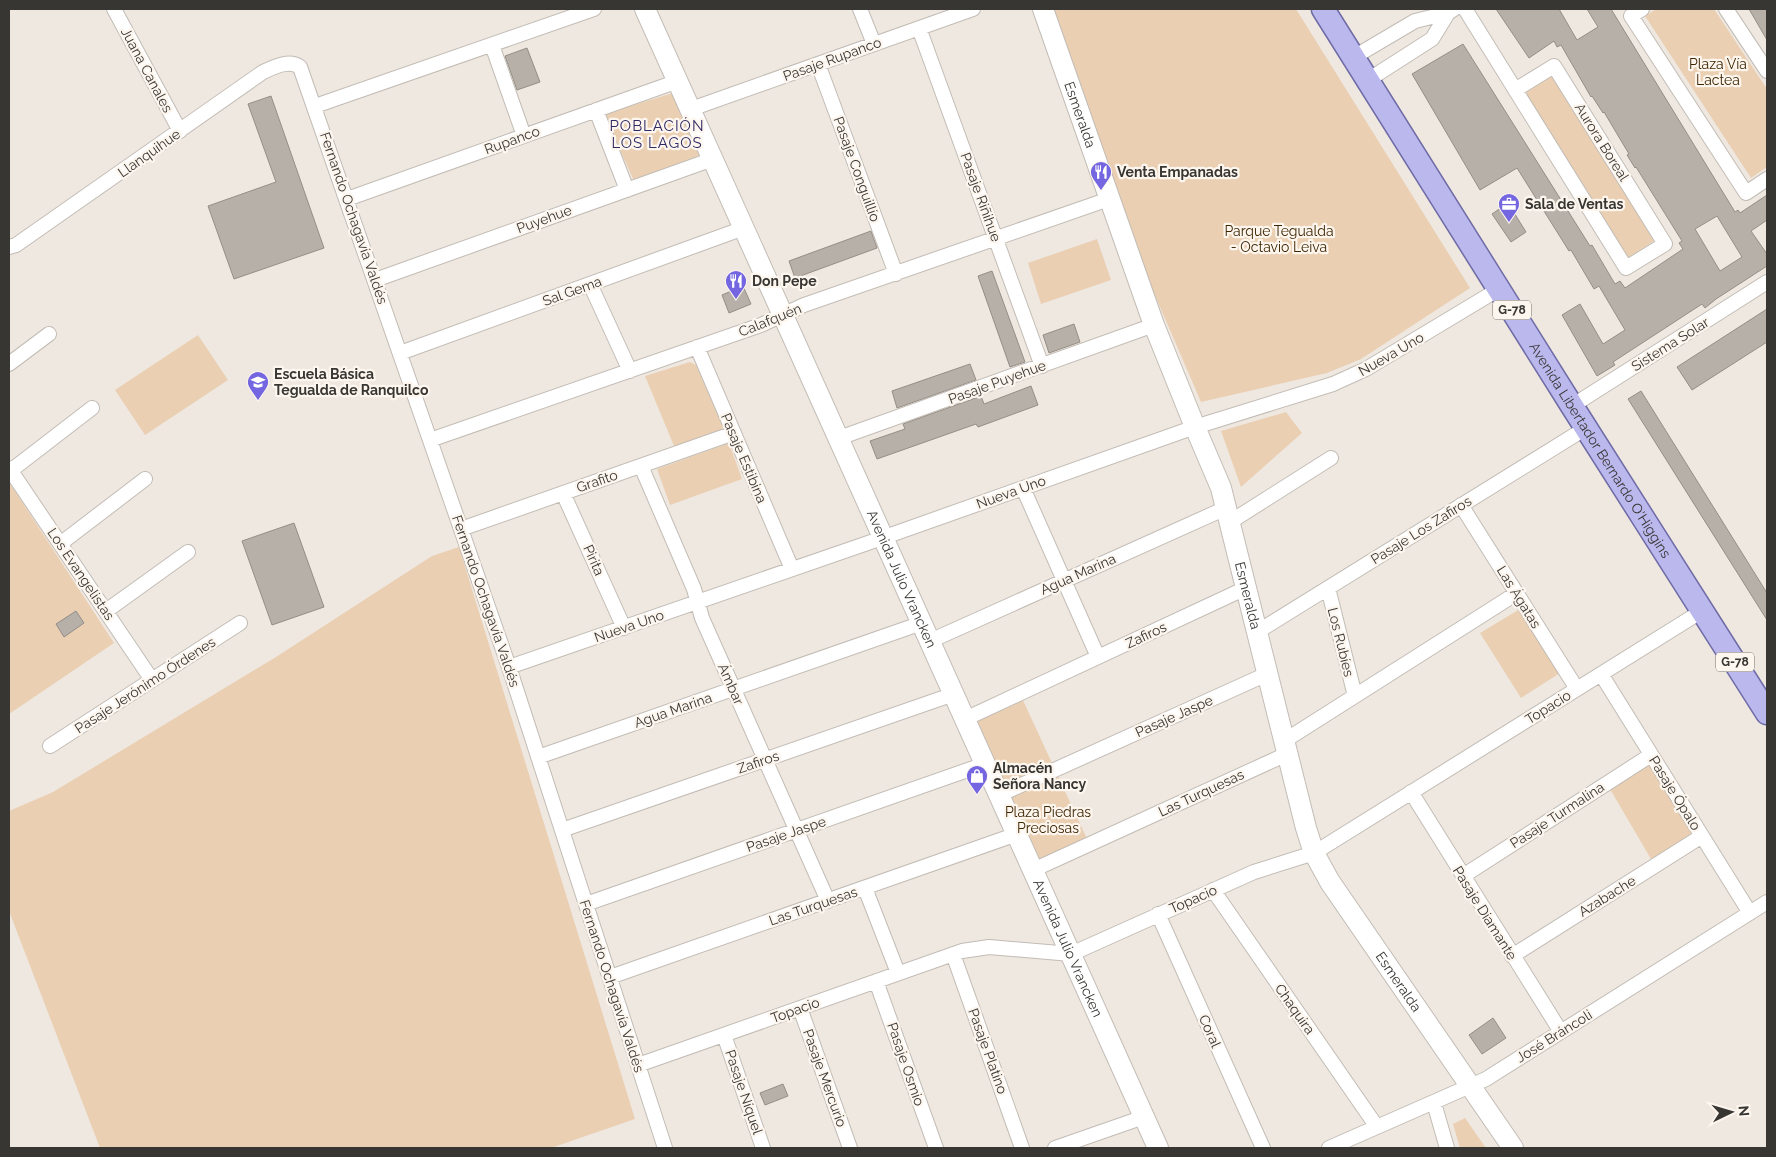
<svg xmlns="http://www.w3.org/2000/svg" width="1776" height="1157" font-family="Raleway,sans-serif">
  <rect width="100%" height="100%" fill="#efe8e1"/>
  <path fill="#eacfb2" d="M1052 9H1296L1470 288 1361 359 1327 373 1201 402 1110 191Z
    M1656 9H1714L1767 89V167L1751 178 1645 16Z
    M1552 74 1654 241 1626 259 1523 92Z
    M673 93 700 155 634 181 604 114Z
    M1097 239 1111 280 1041 304 1028 263Z
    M198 335 228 380 145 435 115 390Z
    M690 362 696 365 723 427 721 432 674 446 645 376Z
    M1286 412 1302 433 1241 487 1221 431Z
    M729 443 742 479 670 505 657 469Z
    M9 482 114 643 9 714Z
    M459 547 635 1119 551 1148H100L9 911V811L53 792 276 657 432 556Z
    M1520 609 1560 673 1521 698 1480 633Z
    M1021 696 1088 841 1040 866 973 718Z
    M1653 763 1695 833 1651 859 1610 789Z
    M1465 1118 1486 1148H1460L1453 1124Z"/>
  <path fill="#b6b0a9" stroke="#948e87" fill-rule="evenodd" d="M1496 9H1559L1577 40 1598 27 1587 9H1611L1735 212 1738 210 1740 213 1767 195V220L1751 231 1767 254V266L1716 299 1705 308 1702 304 1613 362 1615 365 1597 376 1562 315 1580 304 1603 344 1625 330 1599 286 1594 289 1571 250 1569 251 1517 168 1480 190 1412 74 1463 44 1590 246 1592 245 1615 284 1620 281 1625 288 1683 249 1679 243 1682 241 1636 167 1635 168 1627 155 1629 154 1604 112 1603 113 1592 96 1591 97 1561 45 1557 47 1554 41 1529 58ZM1717 216 1742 257 1720 271 1695 229Z
    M1749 9H1767V40Z
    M527 48 540 82 517 90 505 56Z
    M271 96 324 248 234 279 208 206 276 182 248 104Z
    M1508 203 1526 232 1511 242 1492 214Z
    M871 231 877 248 795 278 789 261Z
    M992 271 1025 362 1010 367 978 276Z
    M743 286 751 304 729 313 722 295Z
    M1767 309V342L1692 390 1677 367Z
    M1074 324 1080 342 1049 353 1043 335Z
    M970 364 976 380 897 408 892 391Z
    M1031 386 1038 405 978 427 976 424 877 459 870 441 905 429 903 424 981 396 984 404Z
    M1641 391 1767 593V620L1628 399Z
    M294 523 324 607 272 625 242 541Z
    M76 611 84 623 64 637 56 624Z
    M1493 1018 1506 1038 1482 1054 1469 1035Z
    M783 1084 788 1096 765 1105 760 1093Z"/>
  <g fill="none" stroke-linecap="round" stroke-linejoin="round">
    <g stroke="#c2bcb5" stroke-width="16">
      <path id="street" d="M114 9 180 131
        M860 9 874 44
        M1465 9 1626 268 1665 244 1554 66 1515 90
        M1642 9 1631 16 1746 193 1767 179
        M1726 9 1767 71
        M919 28 1042 366
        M492 45 524 136
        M1354 57 1415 21 1448 13 1454 9
        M818 64 896 274
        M1368 80 1432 39 1448 13
        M315 106 594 9
        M691 109 973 9
        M596 110 627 190
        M347 199 678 81
        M9 247 16 245 263 72C274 67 289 59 300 67L509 667 665 1148
        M375 280 713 159
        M590 284 630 371
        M697 347 792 569
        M400 353 744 228
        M9 364 49 334
        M1572 406 1767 282
        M839 438 1154 325
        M430 440 761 325 804 305 1109 199
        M641 466 694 589 702 618 828 901
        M9 468 152 680
        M9 472 92 408
        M1023 488 1098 657
        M563 493 624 628
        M1461 505 1577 689
        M1230 522 1331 458
        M461 529 734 433
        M60 544 145 479
        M1328 588 1355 696
        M106 611 188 552
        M1257 632 1586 428
        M930 641 1226 508
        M509 667 865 544 1195 427 1333 384 1366 369 1499 289
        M1601 674 1750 913
        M965 719 1246 588
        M1284 741 1517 593
        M50 746 240 623
        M538 757 922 623
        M1411 792 1561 1032
        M999 795 1267 674
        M562 830 954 694
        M1033 870 1287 754
        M1463 876 1651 755
        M865 888 898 973
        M1213 890 1377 1127
        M586 904 985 764
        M1158 914 1263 1148
        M953 954 1022 1148
        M1512 956 1702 836
        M610 977 1017 834
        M876 981 936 1148
        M800 1008 850 1148
        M724 1035 763 1148
        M638 1065 962 951 989 947 1071 954 1254 872 1314 853 1702 611
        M1434 1103 1447 1148
        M1055 1148 1144 1117
        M1329 1148 1486 1079 1767 902"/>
    </g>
    <g stroke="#c2bcb5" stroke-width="22">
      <g id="secondary">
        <path id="s1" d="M645 9 1158 1148"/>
        <path id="s2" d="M1043 9 1154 325 1195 427 1221 488 1306 828 1314 853 1330 882 1513 1148"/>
      </g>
    </g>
    <g stroke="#6f6ba5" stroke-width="25">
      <g id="primary">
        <path id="s3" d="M1323 9 1572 406 1767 713"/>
      </g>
    </g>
    <use href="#street" stroke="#fff" stroke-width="14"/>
    <use href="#secondary" stroke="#fff" stroke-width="20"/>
    <use href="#primary" stroke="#bbb8ee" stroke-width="22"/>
  </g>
  <defs>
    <g id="restaurant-pin" transform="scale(1.125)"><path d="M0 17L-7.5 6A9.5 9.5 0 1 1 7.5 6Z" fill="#7465e0" stroke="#fdf6ee"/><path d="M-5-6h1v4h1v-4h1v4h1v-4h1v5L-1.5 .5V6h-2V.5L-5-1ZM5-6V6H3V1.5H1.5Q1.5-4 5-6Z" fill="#fff"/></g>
    <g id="office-pin" transform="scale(1.125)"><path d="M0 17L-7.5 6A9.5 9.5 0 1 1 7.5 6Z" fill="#7465e0" stroke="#fdf6ee"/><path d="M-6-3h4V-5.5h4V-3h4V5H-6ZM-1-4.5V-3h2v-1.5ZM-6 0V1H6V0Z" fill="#fff"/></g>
    <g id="school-pin" transform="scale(1.125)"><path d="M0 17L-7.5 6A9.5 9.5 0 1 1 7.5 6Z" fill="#7465e0" stroke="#fdf6ee"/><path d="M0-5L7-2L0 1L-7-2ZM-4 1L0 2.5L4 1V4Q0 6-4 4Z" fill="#fff"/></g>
    <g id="shop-pin" transform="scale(1.125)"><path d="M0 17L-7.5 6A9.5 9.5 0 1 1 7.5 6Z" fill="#7465e0" stroke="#fdf6ee"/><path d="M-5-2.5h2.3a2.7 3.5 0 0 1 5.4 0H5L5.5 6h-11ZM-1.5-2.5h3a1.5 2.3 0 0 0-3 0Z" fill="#fff"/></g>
  </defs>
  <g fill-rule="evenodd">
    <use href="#restaurant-pin" x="1101" y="172"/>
    <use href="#office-pin" x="1509" y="204"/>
    <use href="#restaurant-pin" x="736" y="281"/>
    <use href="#school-pin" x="258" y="382"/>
    <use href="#shop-pin" x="977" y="776"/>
  </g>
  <g text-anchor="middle" stroke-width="4.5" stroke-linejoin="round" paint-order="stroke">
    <g fill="#fdf6ee" stroke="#73706b" stroke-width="1">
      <rect x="1493" y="300.5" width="38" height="19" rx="4"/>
      <rect x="1716" y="652.5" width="38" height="19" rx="4"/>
    </g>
    <g font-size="12" font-weight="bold" fill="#383633">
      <text x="1512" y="314">G-78</text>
      <text x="1735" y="666">G-78</text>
    </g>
    <g font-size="14" fill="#383633" stroke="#fdf6ee">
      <text transform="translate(832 59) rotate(-20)" y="5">Pasaje Rupanco</text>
      <text transform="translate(147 70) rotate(62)" y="5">Juana Canales</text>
      <text dy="5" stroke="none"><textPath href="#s2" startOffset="112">Esmeralda</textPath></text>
      <text transform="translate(512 140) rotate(-20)" y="5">Rupanco</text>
      <text transform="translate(1602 142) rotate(58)" y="5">Aurora Boreal</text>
      <text transform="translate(149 153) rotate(-35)" y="5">Llanquihue</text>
      <text transform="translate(857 169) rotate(70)" y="5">Pasaje Conguillío</text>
      <text transform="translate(981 197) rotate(70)" y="5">Pasaje Riñihue</text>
      <text transform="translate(354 218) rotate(71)" y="5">Fernando Ochagavía Valdés</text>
      <text transform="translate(544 219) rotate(-20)" y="5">Puyehue</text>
      <text transform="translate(572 291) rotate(-20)" y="5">Sal Gema</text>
      <text transform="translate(770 320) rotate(-22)" y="5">Calafquén</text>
      <text transform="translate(1670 344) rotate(-32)" y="5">Sistema Solar</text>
      <text transform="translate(1391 354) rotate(-30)" y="5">Nueva Uno</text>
      <text transform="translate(997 382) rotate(-20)" y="5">Pasaje Puyehue</text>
      <text dy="5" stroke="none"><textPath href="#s3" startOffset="521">Avenida Libertador Bernardo O'Higgins</textPath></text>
      <text transform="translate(744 458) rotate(67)" y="5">Pasaje Estibina</text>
      <text transform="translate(597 481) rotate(-19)" y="5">Grafito</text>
      <text transform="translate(1011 492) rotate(-20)" y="5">Nueva Uno</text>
      <text transform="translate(1421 530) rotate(-32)" y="5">Pasaje Los Zafiros</text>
      <text transform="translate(594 560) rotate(66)" y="5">Pirita</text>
      <text transform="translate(81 574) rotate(56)" y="5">Los Evangelistas</text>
      <text transform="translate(1078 574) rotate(-24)" y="5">Agua Marina</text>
      <text dy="5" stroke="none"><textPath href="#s1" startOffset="625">Avenida Julio Vrancken</textPath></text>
      <text dy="5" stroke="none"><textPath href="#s2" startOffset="622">Esmeralda</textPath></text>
      <text transform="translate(1519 597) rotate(58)" y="5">Las Ágatas</text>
      <text transform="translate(486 601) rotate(71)" y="5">Fernando Ochagavía Valdés</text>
      <text transform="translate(629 626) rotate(-19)" y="5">Nueva Uno</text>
      <text transform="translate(1146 635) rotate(-25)" y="5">Zafiros</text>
      <text transform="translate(1341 642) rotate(76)" y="5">Los Rubíes</text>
      <text transform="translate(731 684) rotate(66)" y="5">Ámbar</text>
      <text transform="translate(145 685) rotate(-33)" y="5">Pasaje Jerónimo Órdenes</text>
      <text transform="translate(1548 707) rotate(-32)" y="5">Topacio</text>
      <text transform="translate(673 710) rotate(-19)" y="5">Agua Marina</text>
      <text transform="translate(1174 716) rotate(-24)" y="5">Pasaje Jaspe</text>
      <text transform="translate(758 762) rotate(-19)" y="5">Zafiros</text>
      <text transform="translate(1201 793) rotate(-25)" y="5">Las Turquesas</text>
      <text transform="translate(1675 793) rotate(58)" y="5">Pasaje Ópalo</text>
      <text transform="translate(1557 815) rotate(-33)" y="5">Pasaje Turmalina</text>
      <text transform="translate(786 834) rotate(-19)" y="5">Pasaje Jaspe</text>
      <text transform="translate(1607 896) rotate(-32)" y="5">Azabache</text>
      <text transform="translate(1193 899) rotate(-24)" y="5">Topacio</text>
      <text transform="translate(813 906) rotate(-19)" y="5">Las Turquesas</text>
      <text transform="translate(1485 913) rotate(58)" y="5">Pasaje Diamante</text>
      <text dy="5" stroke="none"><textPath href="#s1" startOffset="1030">Avenida Julio Vrancken</textPath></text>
      <text dy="5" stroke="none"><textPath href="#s2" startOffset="1042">Esmeralda</textPath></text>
      <text transform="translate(612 986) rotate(72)" y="5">Fernando Ochagavía Valdés</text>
      <text transform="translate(1295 1009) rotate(55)" y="5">Chaquira</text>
      <text transform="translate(795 1010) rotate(-20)" y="5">Topacio</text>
      <text transform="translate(1210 1031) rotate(66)" y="5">Coral</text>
      <text transform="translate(1554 1036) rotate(-32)" y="5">José Bráncoli</text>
      <text transform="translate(988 1051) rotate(70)" y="5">Pasaje Platino</text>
      <text transform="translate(906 1064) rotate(71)" y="5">Pasaje Osmio</text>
      <text transform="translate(825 1078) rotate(70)" y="5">Pasaje Mercurio</text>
      <text transform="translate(744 1092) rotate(71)" y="5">Pasaje Níquel</text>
    </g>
    <g font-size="14" fill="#3f2603" stroke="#fdf6ee">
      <text x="1718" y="69">Plaza Vía<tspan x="1718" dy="16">Lactea</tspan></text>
      <text x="1279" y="236">Parque Tegualda<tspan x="1279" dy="16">- Octavio Leiva</tspan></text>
      <text x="1048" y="817">Plaza Piedras<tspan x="1048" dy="16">Preciosas</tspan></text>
    </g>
    <g font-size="14" font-weight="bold" fill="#383633" stroke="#fdf6ee" text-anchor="start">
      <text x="1117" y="177">Venta Empanadas</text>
      <text x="1525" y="209">Sala de Ventas</text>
      <text x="752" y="286">Don Pepe</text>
      <text x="274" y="379">Escuela Básica<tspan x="274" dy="16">Tegualda de Ranquilco</tspan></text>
      <text x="993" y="773">Almacén<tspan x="993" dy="16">Señora Nancy</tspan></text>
    </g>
    <g font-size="15" letter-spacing="1" fill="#302963" stroke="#fdf6ee">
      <text x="657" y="131">POBLACIÓN<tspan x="657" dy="17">LOS LAGOS</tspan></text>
    </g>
  </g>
  <rect width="1776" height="1157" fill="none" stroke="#383633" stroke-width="20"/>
  <g transform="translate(1731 1112) rotate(85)" stroke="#fdf6ee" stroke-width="4" paint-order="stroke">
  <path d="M0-4L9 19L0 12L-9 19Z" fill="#383633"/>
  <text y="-8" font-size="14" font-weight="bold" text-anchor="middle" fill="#383633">N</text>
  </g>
</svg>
